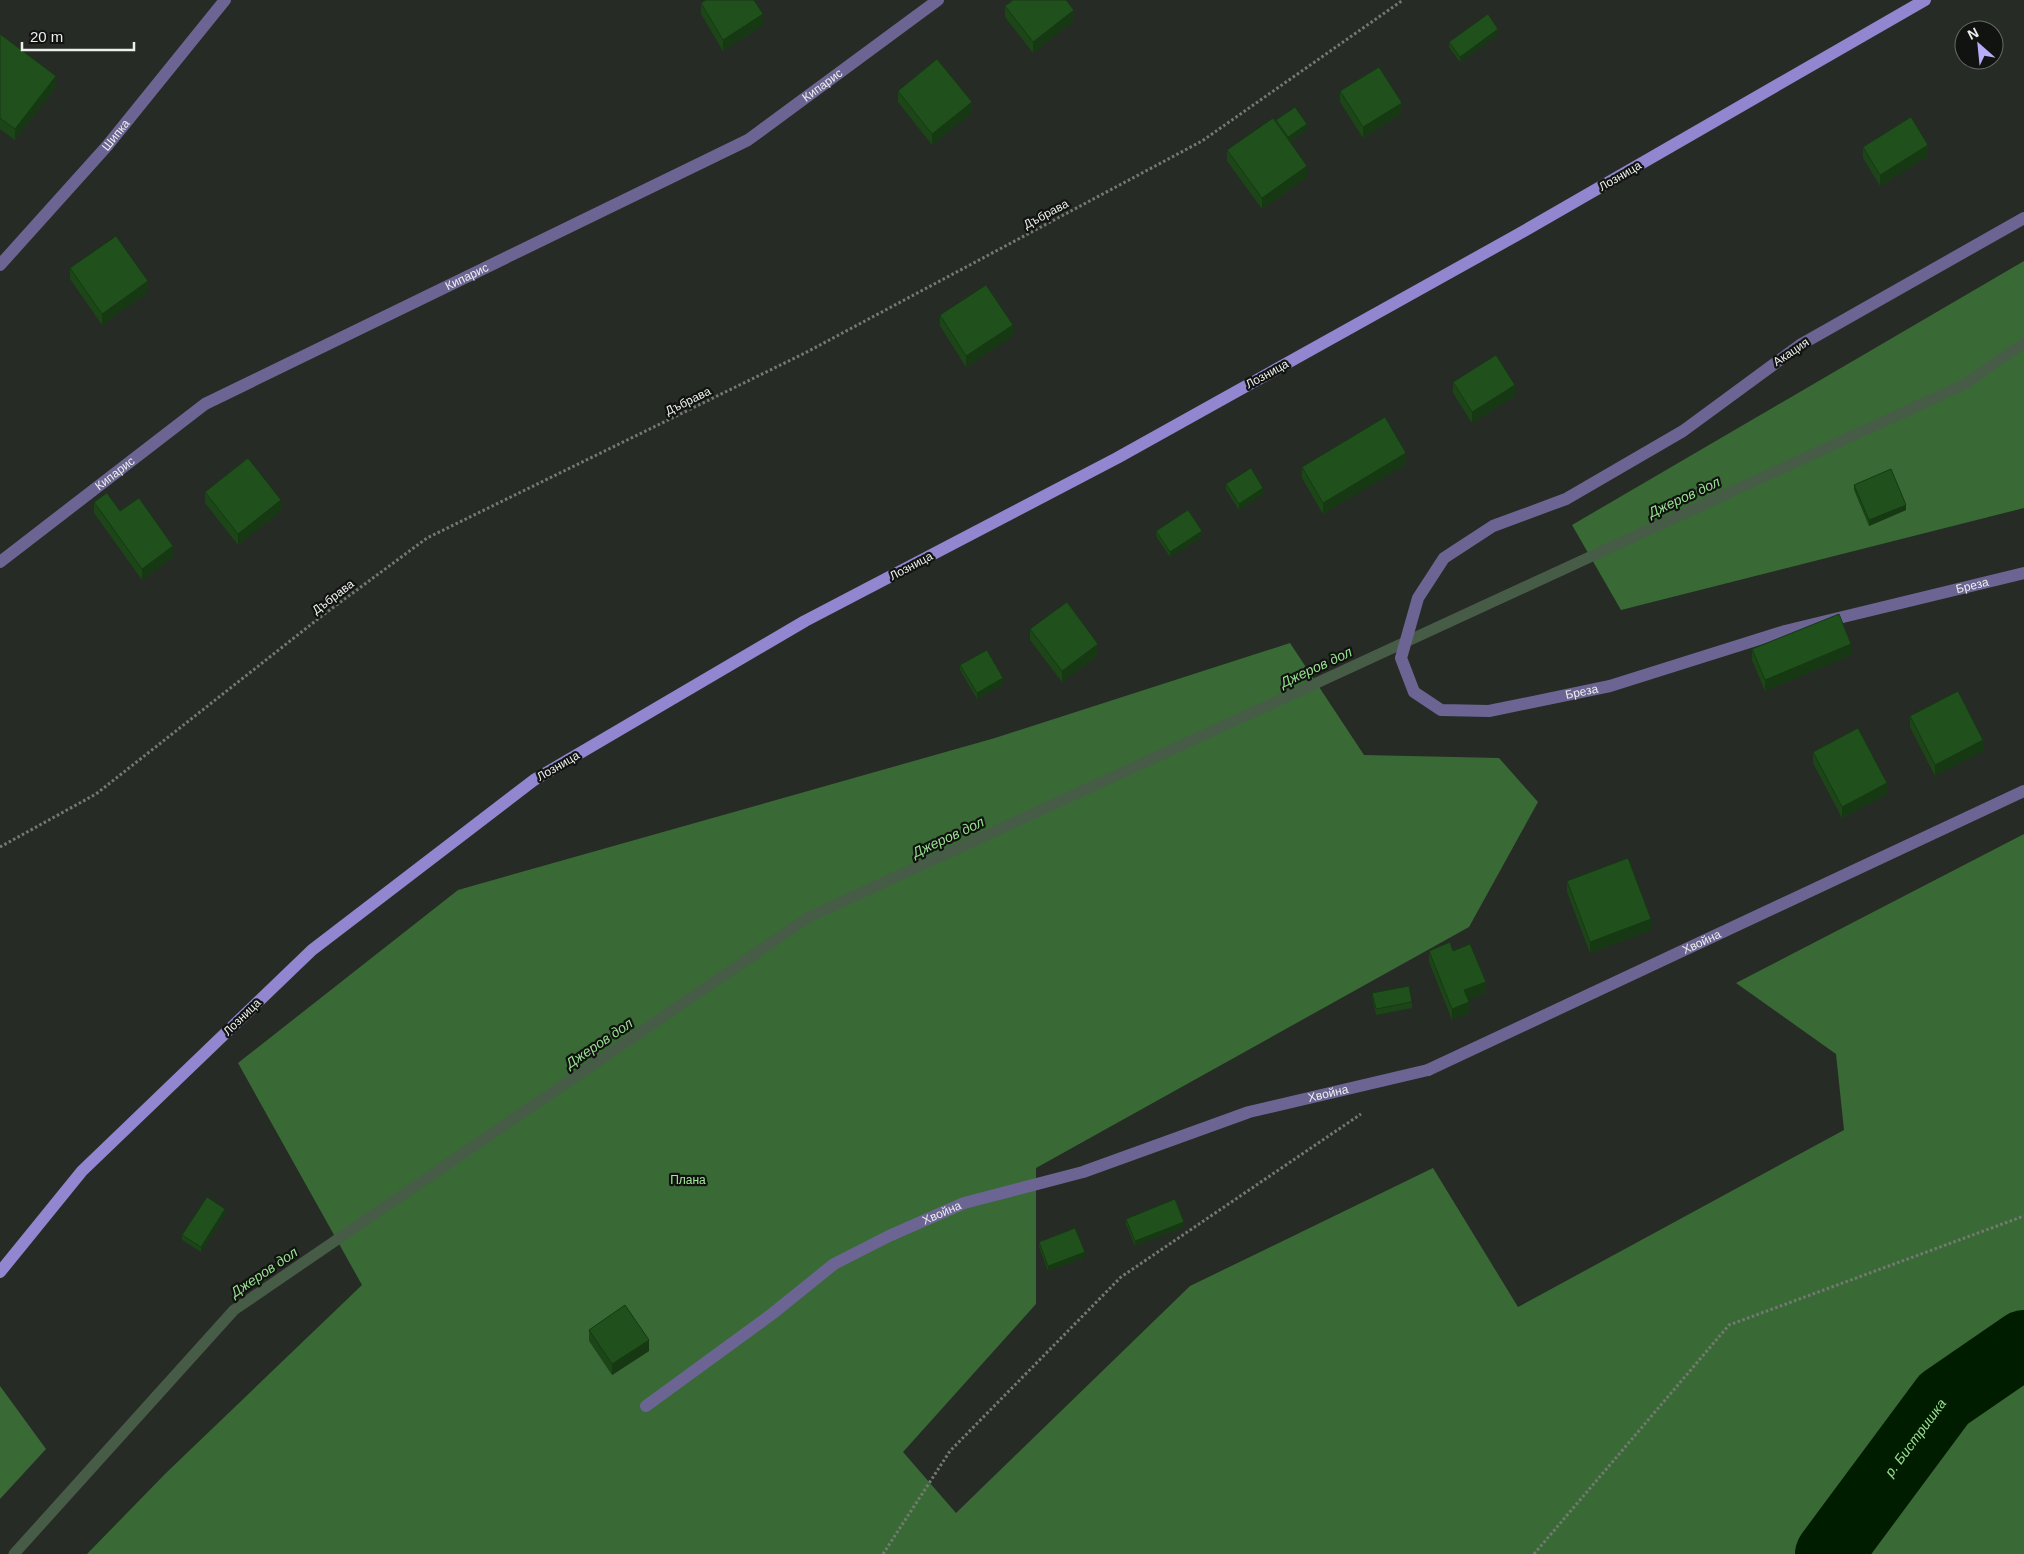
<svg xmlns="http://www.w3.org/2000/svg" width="2024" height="1554" font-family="Helvetica,sans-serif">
  <rect width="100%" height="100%" fill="#262b25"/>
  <path fill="#396a35" d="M2024 261V508L1621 610 1572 525Z
    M1290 643 1364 755 1499 758 1538 802 1469 927 1036 1168V1304L903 1452 956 1513 1190 1286 1433 1168 1518 1307 1844 1130 1836 1054 1736 983 2024 834V1554H87L166 1473 362 1285 238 1063 458 890 995 738Z
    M0 1386 46 1449 0 1499Z"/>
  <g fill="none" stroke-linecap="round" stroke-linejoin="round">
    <path stroke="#475c47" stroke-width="11" d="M14 1554 234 1310 809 917 1965 384 2024 343"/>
    <path stroke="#001d00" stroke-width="68" id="s1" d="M1829 1554 1944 1399 2024 1344"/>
    <path stroke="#757974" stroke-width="3" stroke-dasharray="2.5 2.5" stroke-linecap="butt" d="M0 847 96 794 323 615 427 538 805 353 1202 141 1403 0
      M883 1554 950 1451 1121 1277 1361 1114
      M1534 1554 1729 1325 2024 1216"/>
    <path stroke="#6c6593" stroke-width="12" id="s2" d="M646 1406 772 1314 834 1264 889 1236 964 1203 1083 1172 1249 1112 1428 1070"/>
    <g stroke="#6c6593" stroke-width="12">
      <path id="s3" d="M2024 218 1800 345 1683 431 1566 499 1493 526 1444 558 1418 598 1401 658 1414 692 1441 710 1489 711 1610 686 1785 631 2024 573"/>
      <path id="s4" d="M0 265 107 146 225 0"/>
      <path id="s5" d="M0 562 205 404 748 140 938 0"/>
      <path id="s6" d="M1428 1070 2024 791"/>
    </g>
    <path stroke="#9186cf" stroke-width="12" d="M0 1272 82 1171 312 950 534 780 805 621 1117 458 1517 235 1925 0"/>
  </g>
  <path fill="#1c4618" d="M701 3 763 25 723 51 701 14Z
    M1005 6 1074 21 1033 53 1005 17Z
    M0 34 56 87 15 140 0 129Z
    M1498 35 1460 62 1449 47V42Z
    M898 91 972 113 932 145 898 102Z
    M1340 91 1402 113 1363 138 1340 102Z
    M1276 120 1307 129 1290 142 1307 177 1262 209 1227 161V150L1276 122Z
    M1863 147 1928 156 1880 186 1863 158Z
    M70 268 148 292 102 325 70 279Z
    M940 315 1013 336 966 367 940 326Z
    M1453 382 1515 396 1472 423 1453 393Z
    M1406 464 1323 514 1302 478V467Z
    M1226 484 1263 494 1239 510 1226 490Z
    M1854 485 1906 510 1869 526 1854 490Z
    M205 492 281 511 238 545 205 503Z
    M94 502 120 511 173 557 142 580 94 513Z
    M1156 531 1202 537 1170 557 1156 536Z
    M1030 629 1098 655 1062 682 1030 640Z
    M1752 649 1851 655 1765 691 1752 660Z
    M960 665 1003 684 977 699 960 670Z
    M1910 716 1983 751 1935 776 1910 727Z
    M1813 752 1887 794 1842 818 1813 763Z
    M1567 881 1651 930 1590 953 1567 892Z
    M1429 951H1453L1486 993 1468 999 1469 1013 1452 1020 1429 962Z
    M1372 993 1412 1002V1008L1376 1015 1372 998Z
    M225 1214 201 1252 182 1240V1235Z
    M1126 1219 1184 1227 1135 1246 1126 1224Z
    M1039 1242 1085 1257 1048 1271 1039 1247Z
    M589 1330 649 1351 612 1375 589 1341Z"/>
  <path fill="#163914" d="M1074 10V21L1033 53V42Z
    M763 14V25L723 51V40Z
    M1498 29V35L1460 62V57Z
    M56 76V87L15 140V129Z
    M972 102V113L932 145V134Z
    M1402 103V113L1363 138V127Z
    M1307 124V129L1288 143V137Z
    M1928 145V156L1880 186V175Z
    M1307 166V177L1262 209V198Z
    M148 281V292L102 325V314Z
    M1013 325V336L966 367V356Z
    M1515 385V396L1472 423V412Z
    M1406 453V464L1323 514V503Z
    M1263 488V494L1239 510V504Z
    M281 500V511L238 545V534Z
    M1906 505V510L1869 526V520Z
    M1202 531V537L1170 557V552Z
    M173 546V557L142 580V569Z
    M1098 644V655L1062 682V671Z
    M1851 644V655L1765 691V680Z
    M1003 678V684L977 699V693Z
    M1983 740V751L1935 776V765Z
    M1887 783V794L1842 818V807Z
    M1651 919V930L1590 953V942Z
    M1486 982V993L1464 1001V990Z
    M1469 1002V1013L1452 1020V1009Z
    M225 1209V1214L201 1252V1247Z
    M1184 1222V1227L1135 1246V1241Z
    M1085 1252V1257L1048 1271V1266Z
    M649 1340V1351L612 1375V1364Z"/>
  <path fill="#20511c" stroke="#163914" d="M706 0H754L763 14 723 40 701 3Z
    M1013 0H1066L1074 10 1033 42 1005 6Z
    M1488 14 1498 29 1460 57 1449 42Z
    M0 34 56 76 15 129 0 118Z
    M937 59 972 102 932 134 898 91Z
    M1379 67 1402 103 1363 127 1340 91Z
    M1295 107 1307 124 1288 137 1276 120Z
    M1911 117 1928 145 1880 175 1863 147Z
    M1273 118 1307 166 1262 198 1227 150Z
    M116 236 148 281 102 314 70 268Z
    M986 285 1013 325 966 356 940 315Z
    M1496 355 1515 385 1472 412 1453 382Z
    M1385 417 1406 453 1323 503 1302 467Z
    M248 458 281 500 238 534 205 492Z
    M1251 468 1263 488 1239 504 1226 484Z
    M1891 469 1906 505 1869 520 1854 485Z
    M107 493 120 511 139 498 173 546 142 569 94 502Z
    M1188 510 1202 531 1170 552 1156 531Z
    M1067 602 1098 644 1062 671 1030 629Z
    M1839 614 1851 644 1765 680 1752 649Z
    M987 650 1003 678 977 693 960 665Z
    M1958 691 1983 740 1935 765 1910 716Z
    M1858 728 1887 783 1842 807 1813 752Z
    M1628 858 1651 919 1590 942 1567 881Z
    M1450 942 1453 951 1470 944 1486 982 1464 990 1469 1002 1452 1009 1429 951Z
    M1409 986 1412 1002 1376 1009 1372 993Z
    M207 1197 225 1209 201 1247 182 1235Z
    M1175 1199 1184 1222 1135 1241 1126 1219Z
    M1075 1228 1085 1252 1048 1266 1039 1242Z
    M625 1305 649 1340 612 1364 589 1330Z"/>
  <g text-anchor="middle" stroke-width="4.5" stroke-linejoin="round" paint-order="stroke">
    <g font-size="12" fill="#ecefec" stroke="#101310">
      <text dy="4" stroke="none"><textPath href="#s5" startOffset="955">Кипарис</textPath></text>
      <text dy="4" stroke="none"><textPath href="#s4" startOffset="174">Шипка</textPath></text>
      <text transform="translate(1620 176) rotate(-30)" y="4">Лозница</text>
      <text transform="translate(1046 214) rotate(-28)" y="4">Дъбрава</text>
      <text dy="4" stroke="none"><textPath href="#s5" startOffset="550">Кипарис</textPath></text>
      <text transform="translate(1791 352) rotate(-34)" y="4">Акация</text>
      <text transform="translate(1267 374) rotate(-29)" y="4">Лозница</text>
      <text transform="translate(688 401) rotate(-26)" y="4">Дъбрава</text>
      <text dy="4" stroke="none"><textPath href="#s5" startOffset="145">Кипарис</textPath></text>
      <text transform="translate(911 566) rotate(-28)" y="4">Лозница</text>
      <text dy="4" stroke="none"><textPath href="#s3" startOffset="1401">Бреза</textPath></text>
      <text transform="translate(333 597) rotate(-37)" y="4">Дъбрава</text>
      <text dy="4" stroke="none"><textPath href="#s3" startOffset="996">Бреза</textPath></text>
      <text transform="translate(558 766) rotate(-30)" y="4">Лозница</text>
      <text dy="4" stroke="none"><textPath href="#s6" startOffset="302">Хвойна</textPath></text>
      <text transform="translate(242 1017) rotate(-44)" y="4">Лозница</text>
      <text dy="4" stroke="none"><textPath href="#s2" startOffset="760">Хвойна</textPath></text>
      <text dy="4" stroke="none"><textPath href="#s2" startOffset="355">Хвойна</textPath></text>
    </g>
    <g font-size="12" fill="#a3e99b" stroke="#101310">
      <text x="688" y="1184">Плана</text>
    </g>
    <g font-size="14" font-style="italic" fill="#98de90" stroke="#101310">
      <text transform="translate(1684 497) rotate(-25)" y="5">Джеров дол</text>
      <text transform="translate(1316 667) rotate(-25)" y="5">Джеров дол</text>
      <text transform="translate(948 837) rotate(-25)" y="5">Джеров дол</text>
      <text transform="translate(599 1043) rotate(-34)" y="5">Джеров дол</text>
      <text transform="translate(264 1272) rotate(-34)" y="5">Джеров дол</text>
      <text dy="5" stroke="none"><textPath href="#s1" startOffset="145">р. Бистришка</textPath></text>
    </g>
  </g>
  <g transform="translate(1979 45) rotate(333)"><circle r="24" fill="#101310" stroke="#686b68"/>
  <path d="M0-4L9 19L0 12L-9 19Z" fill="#b6acf8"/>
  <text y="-8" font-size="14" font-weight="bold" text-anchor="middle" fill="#ecefec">N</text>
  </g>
  <path d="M22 42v8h112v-8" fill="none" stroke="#ecefec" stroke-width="2.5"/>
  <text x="30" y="42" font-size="15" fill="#ecefec" stroke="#101310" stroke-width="4" paint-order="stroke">20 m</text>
</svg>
